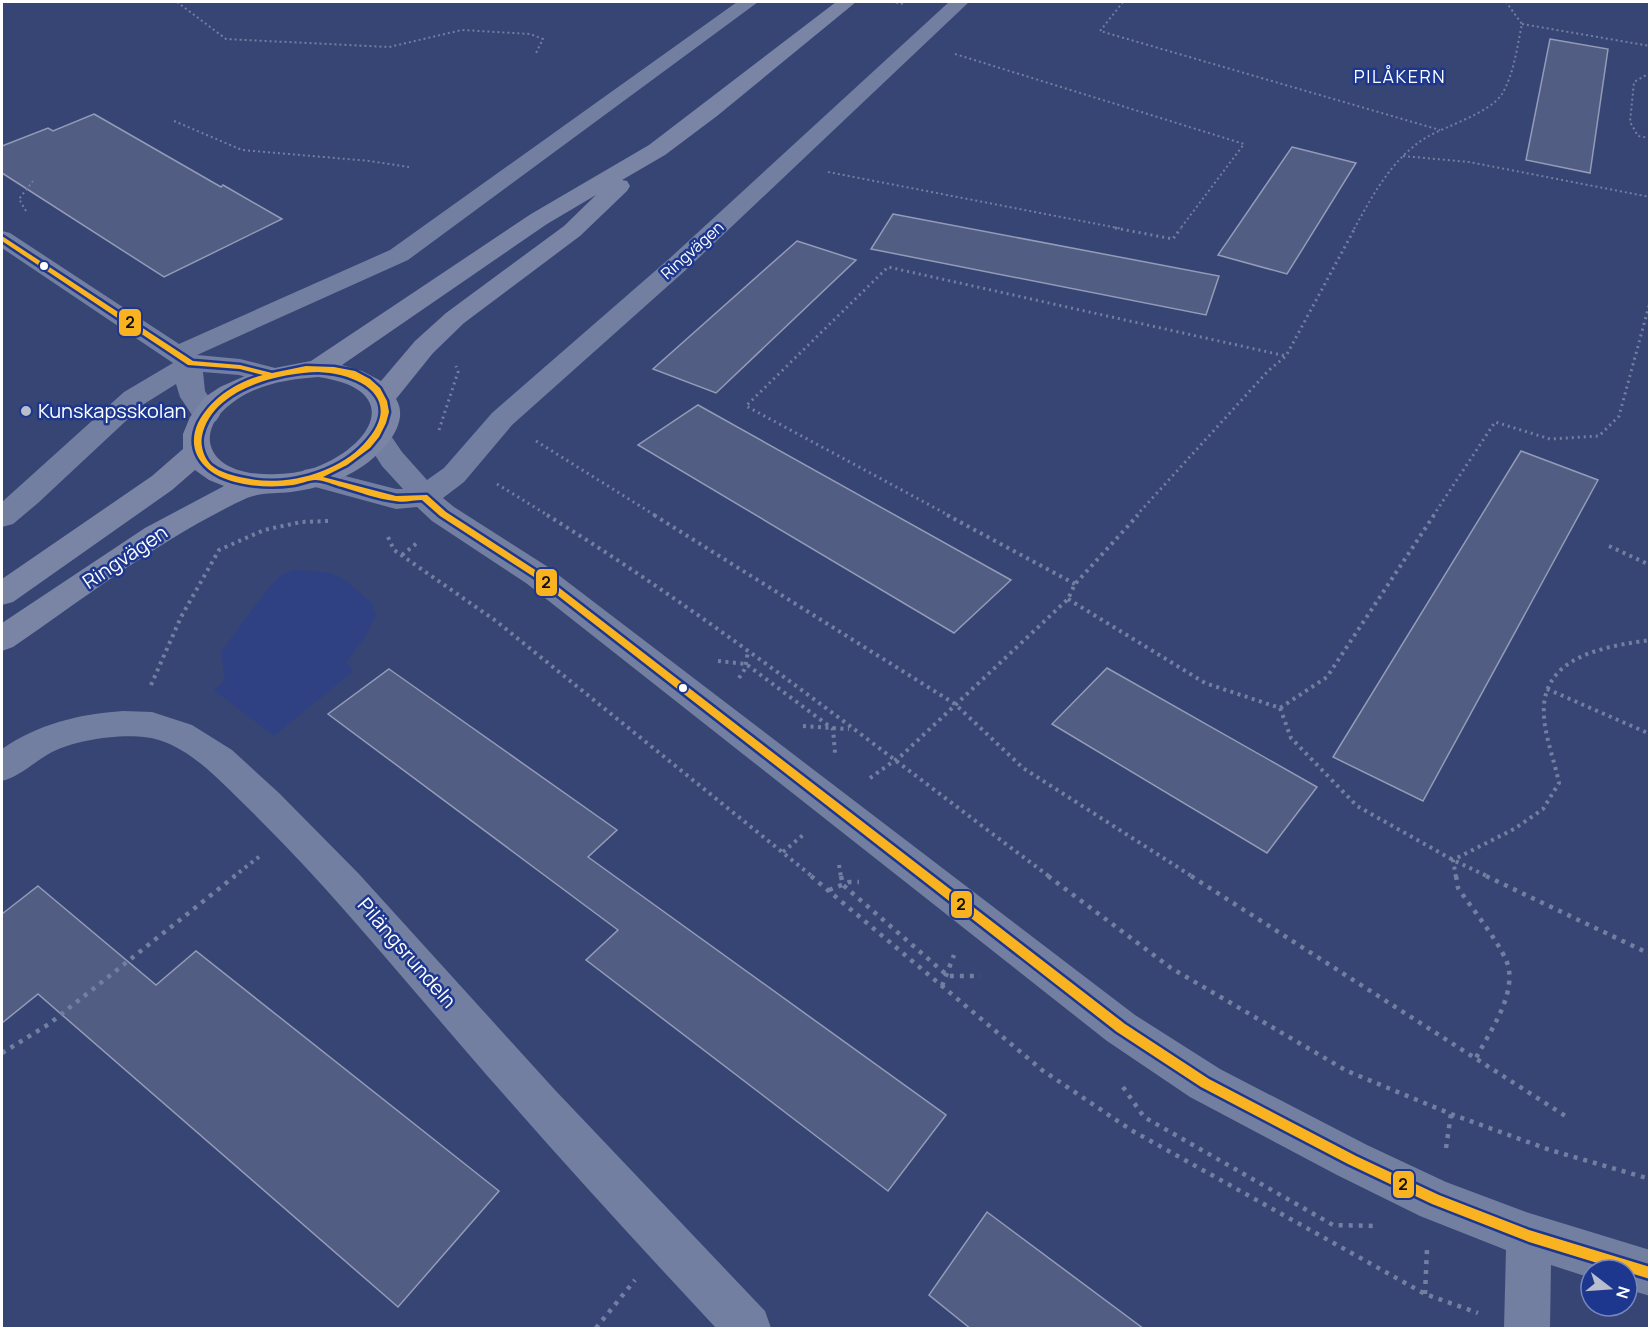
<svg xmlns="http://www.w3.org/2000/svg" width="1651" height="1330" font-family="Manrope,sans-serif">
  <rect width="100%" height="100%" fill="#374575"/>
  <path fill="#2f4182" d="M295 570 328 572 345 580 371 602 376 615 368 632 346 663 353 671 274 736 214 690 225 680 221 652 271 585 281 575Z"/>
  <path fill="#515d83" stroke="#939bb7" stroke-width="1.5" d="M1550 39 1608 49 1590 173 1526 160Z
    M94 114 221 187 223 185 282 219 164 277 2 173V146L48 128 53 131Z
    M1292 147 1356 163 1287 274 1218 255Z
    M893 214 1135 260 1219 276 1206 315 871 249Z
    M797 241 856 260 716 393 653 369Z
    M698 405 1011 580 954 633 638 445Z
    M1521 451 1598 480 1423 801 1333 757Z
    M1107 668 1317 787 1267 853 1052 724Z
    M389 669 617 830 588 857 946 1115 888 1191 586 960 618 930 328 714Z
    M38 886 156 985 196 951 499 1191 398 1307 38 994 2 1023V914Z
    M987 1212 1144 1329H971L929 1295Z"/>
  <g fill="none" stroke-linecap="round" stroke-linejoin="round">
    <path stroke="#737fa0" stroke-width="2" stroke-dasharray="2 3" stroke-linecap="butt" d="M177 2 226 39 389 47 462 30 530 34 543 39 535 55
      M891 2 905 4
      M1123 2 1100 31 1440 130
      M1522 24 1650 46
      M955 54 1244 144 1180 229
      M1650 73 1634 82 1630 122 1638 136 1650 138
      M174 121 242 150 370 161 409 167
      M1403 156 1469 162 1650 197
      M828 172 1123 229
      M26 211 19 199 33 181
      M1354 229C1373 195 1392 158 1427 137 1446 126 1490 113 1502 94 1514 74 1517 47 1522 24L1506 2"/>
    <path stroke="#737fa0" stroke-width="3" stroke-dasharray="2 4" stroke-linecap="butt" d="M1115 228 1173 239 1181 228
      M439 430 458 372 456 366
      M536 441 656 516
      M497 484 549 516
      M950 516 746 406 888 267 1286 356
      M1136 516 1268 371 1286 356 1355 228
      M1433 516 1495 422 1550 439 1599 436 1619 416 1650 302"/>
    <path stroke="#737fa0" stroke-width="4" stroke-dasharray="3 4.5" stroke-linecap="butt" d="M547 515C723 624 885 754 1050 877
      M654 515 955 704 1023 768 1193 877
      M947 515 1075 584
      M388 537 394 550 496 621 813 877
      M1609 546 1650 565
      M402 555 417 543
      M1068 599 1205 683 1280 708 1327 677 1434 515
      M718 661 746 664 833 729 835 753
      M739 678 745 669 748 651
      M151 685 181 617 219 550 264 530 301 522 328 521
      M1547 689 1650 734
      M1280 708 1291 738 1357 806 1453 860 1489 877
      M803 726 849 729
      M870 778 901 756 1068 599 1075 584 1138 515
      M783 852 803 835
      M839 865 841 877
      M233 877 260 856
      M1456 877 1453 860 1514 829 1543 809 1559 783C1554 758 1542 730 1544 705 1548 654 1610 646 1650 640"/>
    <path stroke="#737fa0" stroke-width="4.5" stroke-dasharray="4 6" stroke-linecap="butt" d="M811 876 1042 1070 1131 1130 1425 1294 1478 1313
      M841 876 843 885 948 976H980
      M1048 876 1171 968 1347 1071 1451 1114 1550 1150 1650 1179
      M1191 876 1567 1117
      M1456 876 1458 888C1470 906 1507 951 1509 970 1513 1001 1488 1034 1475 1060
      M1486 876 1650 954
      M829 890 849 882H859
      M942 986 954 955
      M2 1053 49 1024 235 876
      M1123 1087 1144 1117 1333 1225 1377 1226
      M1446 1148 1451 1114
      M1425 1294 1427 1249
      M596 1328 635 1280"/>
    <path fill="#737fa0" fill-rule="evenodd" d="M737 2H758L408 260 197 355 240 359 279 369 283 375 279 381 270 383 239 375 203 372 205 391 220 415 216 421 206 424 196 421 180 397 176 384 144 404 38 503 13 524 2 527V502L124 392 173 363 2 248V231L10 233 179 344 390 250Z
      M949 2H969L688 268 512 425 464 482 443 498 454 507 548 567 1135 1015 1220 1069 1367 1145 1446 1182 1529 1213 1650 1250V1296L1627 1289V1270H1591V1278L1551 1265 1550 1328H1504L1506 1250 1420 1216 1337 1175 1190 1097 1107 1041 526 583 432 521 417 507 396 509 304 484 299 477 304 470 314 468 396 489H403L382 466 363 436 367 430 377 427 387 430 402 452 427 480 444 468 492 413 670 258Z
      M123 711 152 712 192 725 232 750 279 793 359 874 555 1090 765 1311 771 1328H716C631 1237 547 1145 465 1050 394 968 326 884 248 808 222 783 194 751 159 740 132 731 77 739 52 752 35 761 21 776 2 781V749C38 724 79 714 123 711Z"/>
    <path fill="#7a85a5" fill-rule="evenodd" d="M836 2H856L717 116 665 155 622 180 627 181 630 186 627 191 580 236 464 323 433 353 396 399C411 423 382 453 363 466 343 480 316 489 291 492 276 494 261 492 247 498 163 537 89 595 13 647L2 651V623L145 528 224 486 209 480 195 470 172 490 13 602 2 605V579L152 476 183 449V434L190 417 205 397 220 387 254 372 311 361 531 214 649 145ZM596 195 564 226 446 313 415 341 381 381 362 371 342 365 547 224ZM318 377C404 389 375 445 314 468 298 473 281 475 264 474 207 473 189 430 239 398 263 383 291 379 318 377Z"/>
    <g stroke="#1d378f" stroke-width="5">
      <path id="bus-1" d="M2 236 193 361 240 365 272 373 306 366 334 367 355 371 370 379 380 388 387 401 389 412 386 423 379 437 370 448 347 465 323 477 396 496 427 495 446 512 540 573 1125 1024 1209 1079 1356 1156 1439 1195 1529 1230 1650 1267V1279L1627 1272V1270H1620L1529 1242 1432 1204 1348 1164 1201 1087 1117 1032 534 577 440 516 422 500C414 500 403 503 395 501 377 499 359 492 342 487 334 485 324 480 315 480 309 480 300 484 293 485 264 489 214 486 198 457 192 446 193 434 198 423 211 398 237 382 263 375L240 369 188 365 2 241ZM318 372C363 374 405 400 364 444 336 474 284 487 245 478 234 476 221 473 211 465 204 458 200 446 202 436 212 389 278 373 318 372Z"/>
    </g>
    <use href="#bus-1" fill="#f9b220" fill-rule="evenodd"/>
  </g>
  <g fill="#fff" stroke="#1d378f" stroke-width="2">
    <circle cx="44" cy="266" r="5"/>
    <circle cx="683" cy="688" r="5"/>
  </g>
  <circle fill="#b9becf" stroke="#1d378f" stroke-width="2" cx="26" cy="411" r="6"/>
  <g text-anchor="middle" stroke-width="5" stroke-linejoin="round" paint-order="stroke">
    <g font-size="16" fill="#fff" stroke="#1d378f">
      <text transform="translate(692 250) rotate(-42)" y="6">Ringvägen</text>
    </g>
    <g font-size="18" letter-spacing="1.5" fill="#fff" stroke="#1d378f">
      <text x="1400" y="83">PILÅKERN</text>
    </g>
    <g font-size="20" fill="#fff" stroke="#1d378f" text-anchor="start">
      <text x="38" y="418">Kunskapsskolan</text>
    </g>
    <g font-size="20" fill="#fff" stroke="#1d378f">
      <text transform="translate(125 557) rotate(-34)" y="7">Ringvägen</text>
      <text transform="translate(407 953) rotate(49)" y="7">Pilängsrundeln</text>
    </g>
  </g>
  <g stroke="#1d378f" stroke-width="2">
    <rect x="118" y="308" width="24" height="29" rx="6" fill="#f9b220"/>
    <rect x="535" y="568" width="23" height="29" rx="6" fill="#f9b220"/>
    <rect x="950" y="890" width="23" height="29" rx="6" fill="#f9b220"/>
    <rect x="1392" y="1170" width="23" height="29" rx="6" fill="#f9b220"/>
  </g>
  <g font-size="16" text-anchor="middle" font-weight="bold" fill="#111">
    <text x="130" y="328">2</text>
    <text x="546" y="588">2</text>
    <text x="961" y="910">2</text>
    <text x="1403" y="1190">2</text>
  </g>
  <rect width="1651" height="1330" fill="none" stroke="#ffffff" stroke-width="6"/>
  <g transform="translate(1609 1288) rotate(107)"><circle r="28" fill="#1d378f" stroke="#7787bc" stroke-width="1.5"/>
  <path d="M0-4.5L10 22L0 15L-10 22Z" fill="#b9becf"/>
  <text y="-9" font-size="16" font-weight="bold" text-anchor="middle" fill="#ffffff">N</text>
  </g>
</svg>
